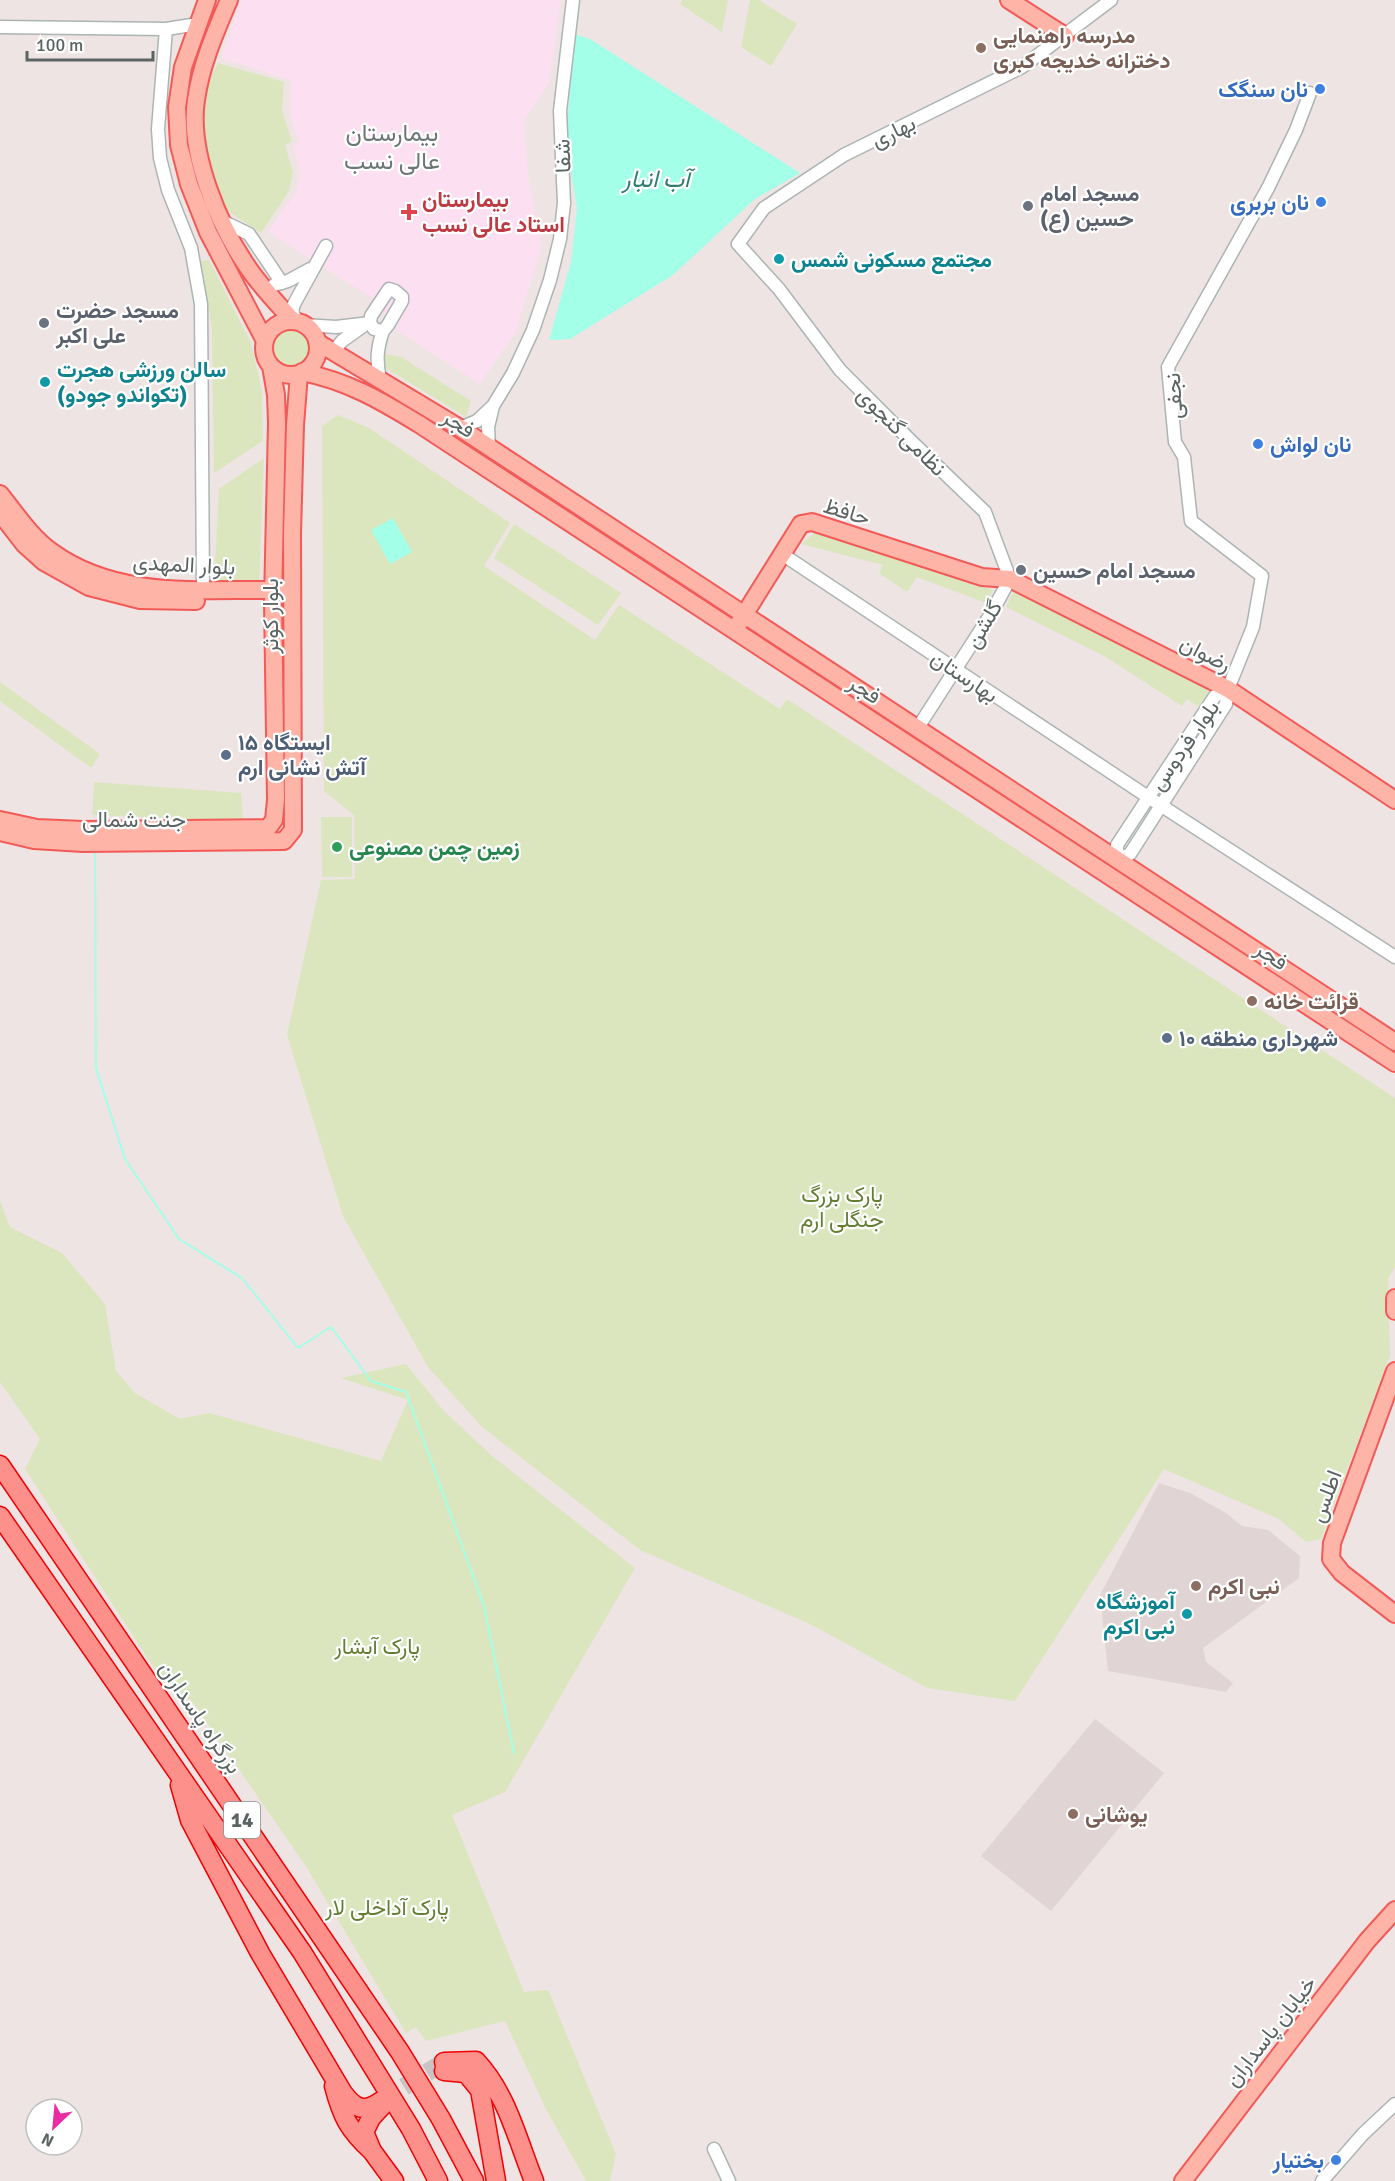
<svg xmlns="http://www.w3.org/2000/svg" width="1395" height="2181" font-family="Signika,Vazirmatn,sans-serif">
  <rect width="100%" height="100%" fill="#eee4e3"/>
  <path fill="#e0d5d4" d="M1159 1483 1190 1493 1226 1513 1242 1526 1268 1530 1300 1556 1299 1578 1203 1648 1206 1662 1233 1683 1226 1692 1108 1671 1100 1595Z
    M1095 1719 1164 1773 1051 1911 981 1856Z"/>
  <path fill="#fcdff0" d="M241 0H561L549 83 524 121 529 183 542 245 516 331 480 384 394 328 375 300 268 232 297 191 300 169 293 145 300 142 290 116V94L292 81 221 58Z"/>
  <path fill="#dbe6bf" d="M682 0H728L722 32 680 4Z
    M750 0H759L797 24 771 66 741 47Z
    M218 63 284 82 282 111 292 141 285 145 293 172 289 191 261 233 225 209 205 147 201 116 206 87Z
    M209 260 251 343 262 392 263 441 214 473 212 329 201 261Z
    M268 347a22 22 0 1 1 44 0a22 22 0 1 1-44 0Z
    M385 354 401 357 471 401 466 417 384 367Z
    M338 415 369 428 510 523 484 566 595 640 619 605 780 709 787 699 1395 1098V1267L1388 1278 1390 1356 1321 1539 1306 1542 1279 1519 1164 1469 1015 1701 927 1688 812 1625 640 1550 482 1427 428 1367 343 1216 287 1035 321 880 355 879 354 815 324 791 322 426Z
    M264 458 259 584 214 581 219 489Z
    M514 524 621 593 598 625 494 558Z
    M815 532 993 590 986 603 917 577 907 592 879 573 883 565 801 544Z
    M1013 592 1112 633 1209 691 1199 707 1187 699 1182 706 1104 656 1006 607Z
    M0 682 100 754 91 768 0 701Z
    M94 782 241 793 243 821 92 815Z
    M321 817H352V877H322Z
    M0 1200 10 1227 62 1253 105 1304 116 1371 135 1393 180 1419 209 1413 381 1461 408 1400 341 1378 406 1364 443 1410 492 1456 635 1568 505 1792 452 1815 524 1992 548 1990 616 2154 610 2181H586L546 2109 505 2021 426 2041 416 2027 406 2033 307 1868 192 1701 163 1682 25 1469 40 1439 0 1382Z"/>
  <path fill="#a3ffe7" d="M574 34 590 39 800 173 755 199 673 275 570 339 549 340 571 262 577 208 566 142Z
    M393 518 412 552 390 564 371 530Z"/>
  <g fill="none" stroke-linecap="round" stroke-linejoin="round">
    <path stroke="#a3ffe7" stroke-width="2" d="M95 851 96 1068 125 1159 179 1239 242 1278 298 1348 331 1327 371 1381 406 1392 484 1606 514 1753"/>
    <path stroke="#c9c4c3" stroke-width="18" stroke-dasharray="18 9" stroke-linecap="butt" d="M381 2101 444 2062"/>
    <g stroke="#acb4b4" stroke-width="15">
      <path id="minor" d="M0 27 166 29 198 24
        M166 29 158 129 160 158 168 190 191 248 201 304 203 589
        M222 221 249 234 282 283
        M274 285 288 281 310 269
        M389 289 395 291 402 297V301L388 325 383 331 374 329 370 323 371 316Z
        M297 322 292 311 294 304 326 246
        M304 325 336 327 370 323
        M333 352 342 341 363 326
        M380 379C376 361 377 348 383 331
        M493 406 513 373 533 330 550 280 560 239 564 203 560 111 573 0
        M460 428 477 421 493 406 488 427 489 447
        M782 554 1148 797 1395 957
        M1228 689 1215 696 1117 845V860L1130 854 1226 704 1228 689 1253 627 1262 576 1191 521 1184 457 1175 442 1168 367 1268 188 1296 130 1310 93
        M917 729 989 617 1010 579 985 512 910 440 840 370 779 289 738 244 764 208 844 155 1022 67 1111 0
        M714 2149 729 2181
        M1322 2181 1363 2134 1395 2104"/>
    </g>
    <g stroke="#f35a57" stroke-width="20">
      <path id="major" d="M207 0 183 67 177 107 179 145 189 184 208 232 265 341
        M229 0C215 33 201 65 196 100 188 153 219 226 249 269 262 288 278 304 293 321
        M1009 0 1065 36
        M264 348a27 27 0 1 1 54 0a27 27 0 1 1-54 0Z
        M317 342 460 428 1395 1042
        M302 372C347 381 380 400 419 424L1395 1063
        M0 494C16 514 31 537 52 552 117 599 198 589 273 590L283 592
        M0 513 24 544 44 562 89 587 140 600 196 601
        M739 623 801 524 812 522 982 577 1010 579 1228 689 1395 800
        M0 820 37 828 83 830 268 828
        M268 828 274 820 276 800 273 601 277 423 276 395 271 366
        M0 832 34 840 83 843 284 841 293 830 292 534 295 425 299 374
        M1395 1298V1311
        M1395 1371 1332 1543 1331 1559 1342 1573 1395 1614
        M1183 2181 1367 1941 1395 1910"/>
    </g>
    <g stroke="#f20003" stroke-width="21">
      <path id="highway" d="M0 1465 400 2052 441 2119 474 2181
        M0 1516 302 1952 411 2129 438 2181
        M180 1785 190 1820 260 1953 343 2093C355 2109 364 2113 381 2101
        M444 2062 476 2061C507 2094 517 2139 534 2181
        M444 2071 466 2073 480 2090 496 2181
        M334 2086C342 2117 349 2130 372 2151
        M383 2105 371 2118 364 2132 372 2151 394 2181"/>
    </g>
    <use href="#minor" stroke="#fff" stroke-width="12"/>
    <use href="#major" stroke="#ffb4a8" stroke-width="16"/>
    <use href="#highway" stroke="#fe908b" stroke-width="18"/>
  </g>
  <g fill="#8d6e63" stroke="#fff" stroke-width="2">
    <circle cx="981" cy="48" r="6"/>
    <circle cx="1252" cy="1001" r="6"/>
    <circle cx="1196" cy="1586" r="6"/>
    <circle cx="1073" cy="1814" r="6"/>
  </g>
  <g fill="#3f7fe0" stroke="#fff" stroke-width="2">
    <circle cx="1320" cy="89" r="6"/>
    <circle cx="1321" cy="202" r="6"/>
    <circle cx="1258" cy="444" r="6"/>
    <circle cx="1336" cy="2160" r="6"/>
  </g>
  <g fill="#6b7280" stroke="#fff" stroke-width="2">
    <circle cx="1028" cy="206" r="6"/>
    <circle cx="44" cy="323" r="6"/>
    <circle cx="1021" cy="570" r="6"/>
  </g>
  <path fill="#e0444e" stroke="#fff" stroke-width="2" d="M406 203h6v6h6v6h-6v6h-6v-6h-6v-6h6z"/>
  <g fill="#0f9aa8" stroke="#fff" stroke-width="2">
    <circle cx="779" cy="259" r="6"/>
    <circle cx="45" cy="382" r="6"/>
    <circle cx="1187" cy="1614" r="6"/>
  </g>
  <g fill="#5c6f8a" stroke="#fff" stroke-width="2">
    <circle cx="226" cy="755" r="6"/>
    <circle cx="1167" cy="1038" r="6"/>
  </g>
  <circle fill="#2e9e5b" stroke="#fff" stroke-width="2" cx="337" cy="847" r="6"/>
  <g text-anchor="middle" stroke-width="4.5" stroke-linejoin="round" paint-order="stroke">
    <rect fill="#fff" stroke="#8c9292" stroke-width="1.5" x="224" y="1802" width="36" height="36" rx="4.5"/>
    <g font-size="21" font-weight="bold" fill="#5b6463">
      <text x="242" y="1827">14</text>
    </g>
    <g font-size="22" font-weight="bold" fill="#785e54" stroke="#fff" text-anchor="start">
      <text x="993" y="43">مدرسه راهنمایی<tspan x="993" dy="25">دخترانه خدیجه کبری</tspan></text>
      <text x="1264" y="1009">قرائت خانه</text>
      <text x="1208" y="1594">نبی اکرم</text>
      <text x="1085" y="1822">یوشانی</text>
    </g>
    <g font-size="22" font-weight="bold" fill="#366cbe" stroke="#fff" text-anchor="end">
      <text x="1308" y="97">نان سنگک</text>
      <text x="1309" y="210">نان بربری</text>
      <text x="1270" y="452" text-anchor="start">نان لواش</text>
      <text x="1324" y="2168">بختیار</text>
    </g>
    <g font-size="22" fill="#5b6463" stroke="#fff">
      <text transform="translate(893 131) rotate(-26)" y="8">بهاری</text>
      <text transform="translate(562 156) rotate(-92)" y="8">شفا</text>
      <text transform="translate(1173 396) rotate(-93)" y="8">نجفی</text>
      <text transform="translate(459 423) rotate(33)" y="8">فجر</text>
      <text transform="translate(902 431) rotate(45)" y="8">نظامی گنجوی</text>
      <text transform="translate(847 511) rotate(17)" y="8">حافظ</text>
      <text transform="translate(184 564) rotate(3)" y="8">بلوار المهدی</text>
      <text transform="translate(270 616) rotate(-90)" y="8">بلوار کوثر</text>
      <text transform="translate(983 624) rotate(-59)" y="8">گلشن</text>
      <text transform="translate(1206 653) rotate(27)" y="8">رضوان</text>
      <text transform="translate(965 676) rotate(34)" y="8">بهارستان</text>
      <text transform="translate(865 689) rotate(33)" y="8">فجر</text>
      <text transform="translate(1184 745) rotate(-55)" y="8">بلوار فردوس</text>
      <text x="134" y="827">جنت شمالی</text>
      <text transform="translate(1272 955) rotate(34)" y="8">فجر</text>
      <text transform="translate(1325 1496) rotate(-69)" y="8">اطلس</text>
      <text transform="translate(201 1717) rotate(56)" y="8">بزرگراه پاسداران</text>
      <text transform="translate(1270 2031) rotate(-52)" y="8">خیابان پاسداران</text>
    </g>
    <g font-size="22" font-weight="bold" fill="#5b616d" stroke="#fff" text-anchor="start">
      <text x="1040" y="201">مسجد امام<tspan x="1040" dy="25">حسین (ع)</tspan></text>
      <text x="56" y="318">مسجد حضرت<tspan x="56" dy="25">علی اکبر</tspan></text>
      <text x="1033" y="578">مسجد امام حسین</text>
    </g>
    <g font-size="22" font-weight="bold" fill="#be3a42" stroke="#fff" text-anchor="start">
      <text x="422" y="207">بیمارستان<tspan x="422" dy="25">استاد عالی نسب</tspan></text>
    </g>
    <g font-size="22" font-weight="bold" fill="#0d838f" stroke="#fff" text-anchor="start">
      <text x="791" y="267">مجتمع مسکونی شمس</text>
      <text x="57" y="377">سالن ورزشی هجرت<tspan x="57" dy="25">(تکواندو جودو)</tspan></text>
      <text x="1175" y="1609" text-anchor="end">آموزشگاه<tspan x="1175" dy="25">نبی اکرم</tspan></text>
    </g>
    <g font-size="22" font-weight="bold" fill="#4e5e75" stroke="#fff" text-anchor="start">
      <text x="238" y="750">ایستگاه ۱۵<tspan x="238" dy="25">آتش نشانی ارم</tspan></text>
      <text x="1179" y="1046">شهرداری منطقه ۱۰</text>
    </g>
    <g font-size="22" font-weight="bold" fill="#27864d" stroke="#fff" text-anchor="start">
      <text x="349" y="855">زمین چمن مصنوعی</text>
    </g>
    <g font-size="22" fill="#637e31" stroke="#fff">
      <text x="842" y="1202">پارک بزرگ<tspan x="842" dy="25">جنگلی ارم</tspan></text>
      <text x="377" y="1654">پارک آبشار</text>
      <text x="387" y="1915">پارک آداخلی لار</text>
    </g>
    <g font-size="24" fill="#6c7674" stroke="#fff">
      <text x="392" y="141">بیمارستان<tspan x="392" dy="28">عالی نسب</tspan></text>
    </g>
    <g font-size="24" font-style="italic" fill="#2f7d6e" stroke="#fff">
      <text x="656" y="187">آب انبار</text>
    </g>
  </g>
  <g transform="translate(54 2127) rotate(206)"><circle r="28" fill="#ffffff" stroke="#bdc1c1" stroke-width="1.5"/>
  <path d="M0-4.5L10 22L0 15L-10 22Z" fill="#ec2ca3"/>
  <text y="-9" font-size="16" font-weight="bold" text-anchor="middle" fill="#5b6463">N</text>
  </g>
  <path d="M27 51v9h126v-9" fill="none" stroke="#5b6463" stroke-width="3"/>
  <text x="36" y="51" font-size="18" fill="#5b6463" stroke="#ffffff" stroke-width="4.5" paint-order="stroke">100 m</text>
</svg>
